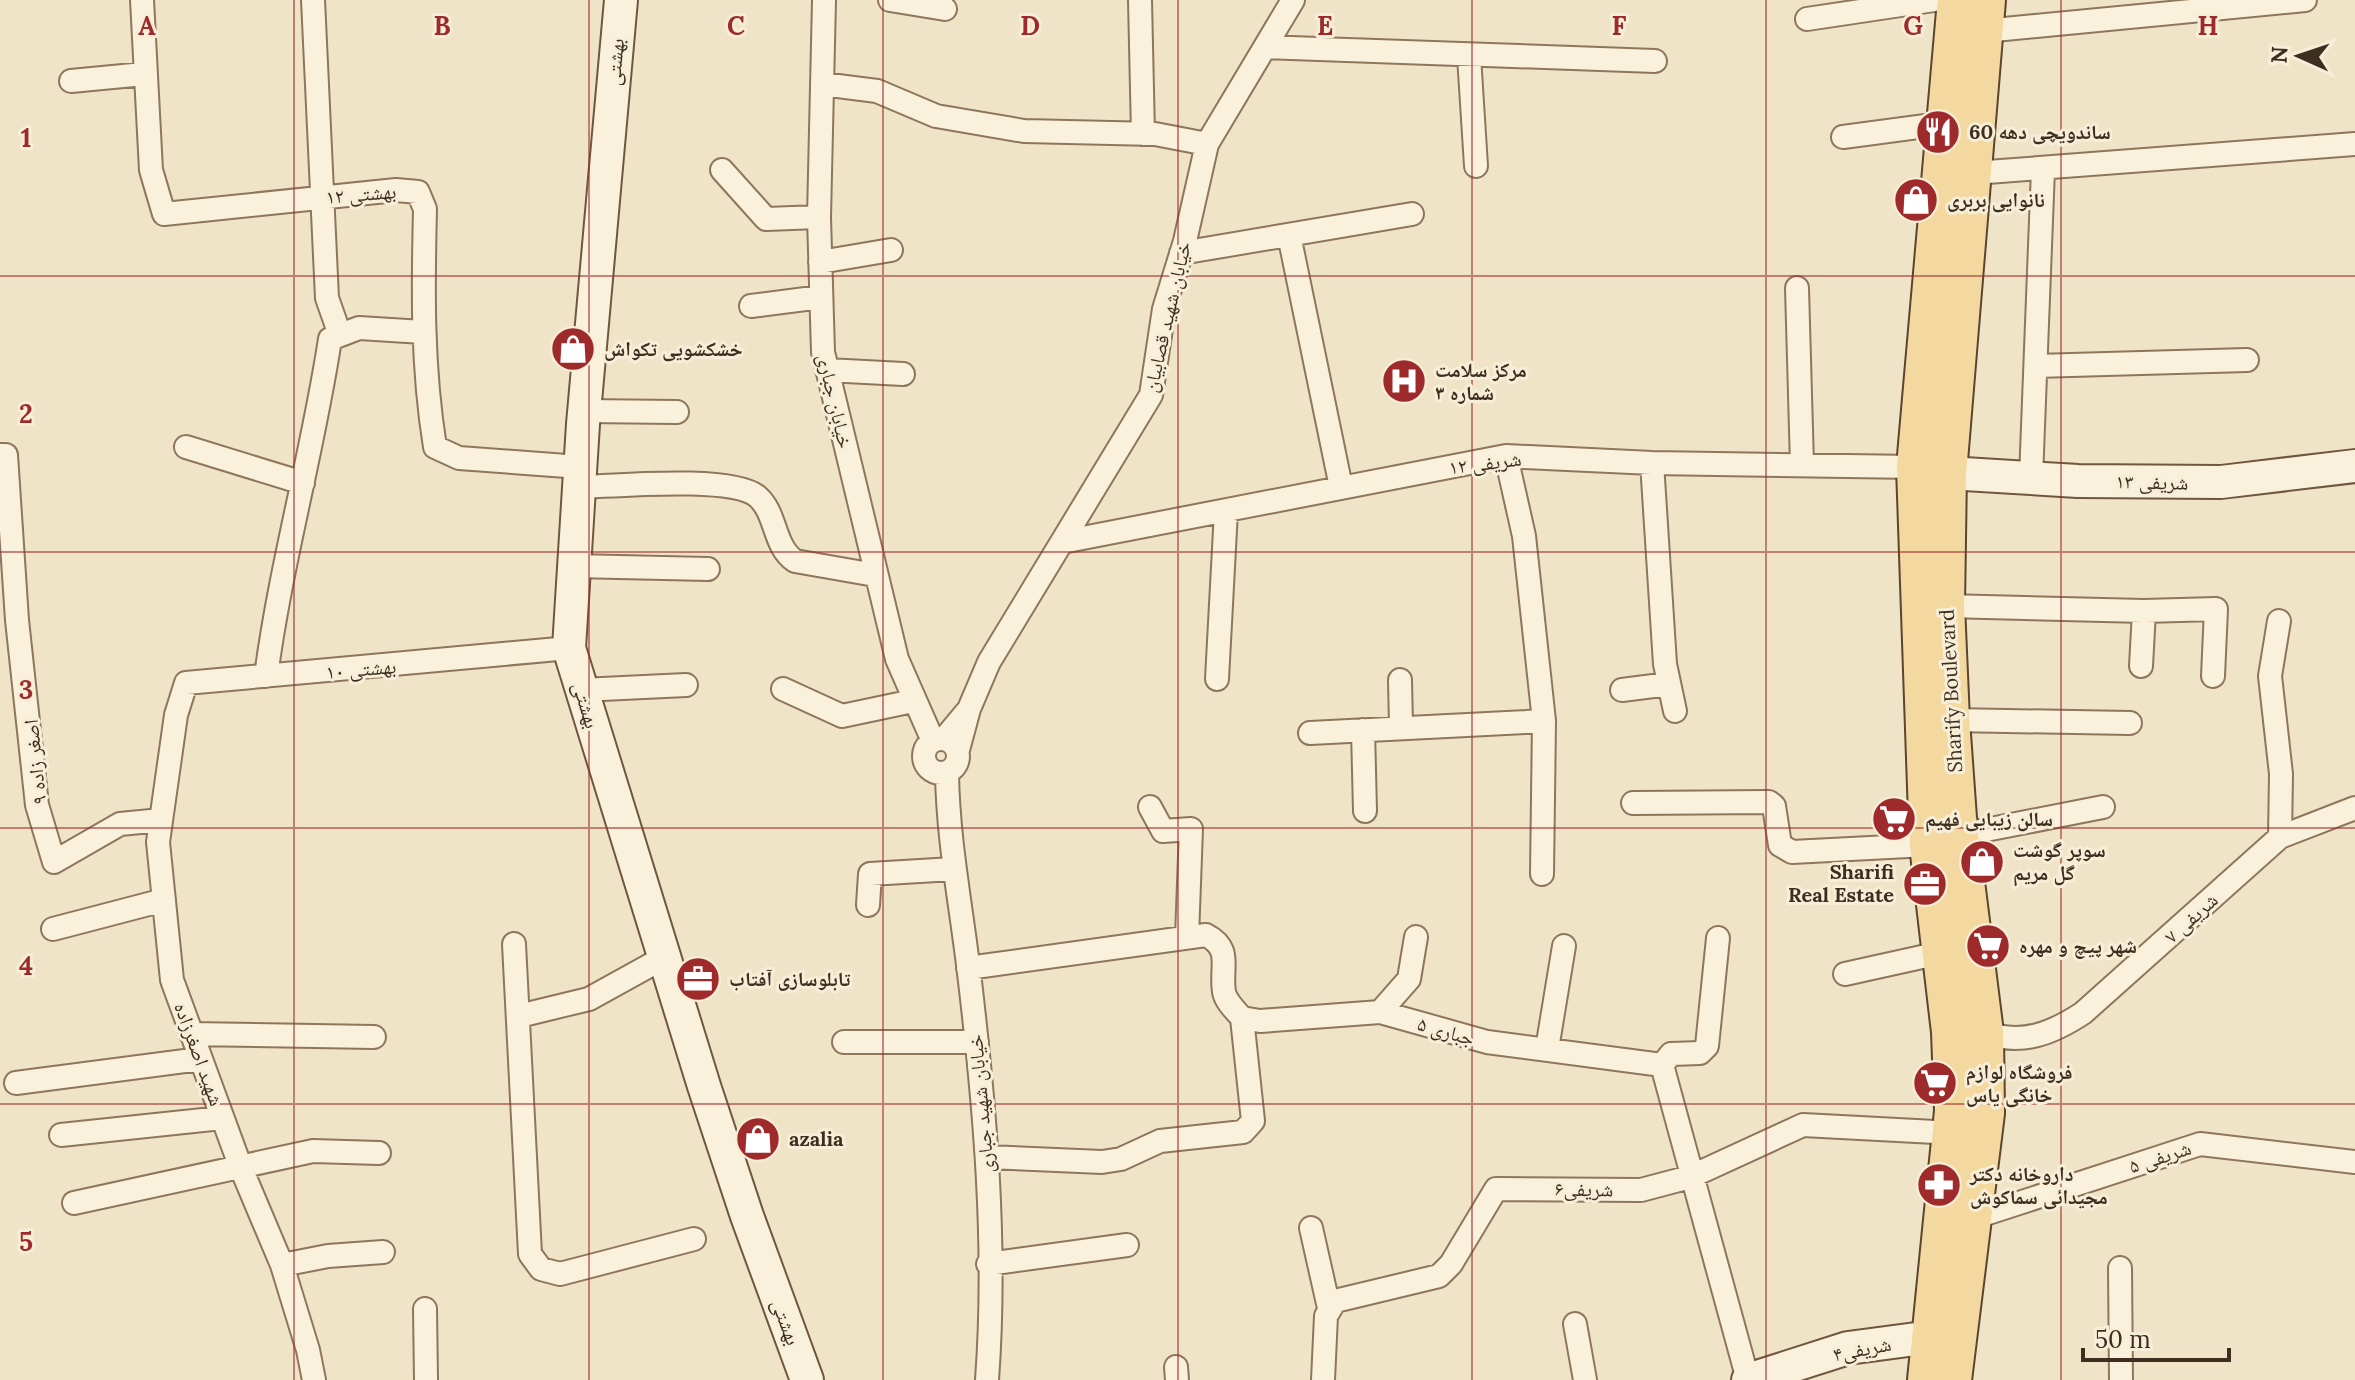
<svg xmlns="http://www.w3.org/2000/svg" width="2355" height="1380" font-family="Lora,'Noto Naskh Arabic',serif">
  <rect width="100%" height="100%" fill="#f0e4c8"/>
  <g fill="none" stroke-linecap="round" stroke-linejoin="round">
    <g stroke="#8d765c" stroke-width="26">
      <path id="street" d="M142 0 151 170 164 214 396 190 418 192 425 209C423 289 422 367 435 447L459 458 580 467
        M313 0 327 298 340 335
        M824 0 819 217 823 352 897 659 933 741
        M890 0 945 9
        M1140 0 1143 134
        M1807 19 1934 0
        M1984 31 2305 0
        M1265 47 1655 61
        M1469 56 1476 166
        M71 81 144 74
        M822 84 877 91 936 116 1024 131 1155 134 1207 144
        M1843 137 1948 123
        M722 170 766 219 819 217
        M1974 173 2355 144
        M1289 235 1341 487
        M1181 253 1412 214
        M820 262 891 250
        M1797 288 1802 465
        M751 306 821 297
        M2036 366 2247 360
        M827 370 903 374
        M584 411 677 412
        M186 447 303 483
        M0 455H6L17 620 37 805 54 862 120 824 161 820
        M1506 456 1524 536 1544 721 1542 874
        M1652 463 1665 664 1675 711
        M2031 478 2043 169
        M579 487C615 486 734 475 758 497 777 514 773 546 795 561L875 575
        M1062 542 1506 456 1652 463 1915 467
        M574 566 708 569
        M1946 606 2144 611 2141 666
        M2144 611 2216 609 2213 676
        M2279 621 2270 676 2281 774 2280 837
        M266 676C281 562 313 452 330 339L359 328 423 332
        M1217 679 1226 511
        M1400 680 1401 727
        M783 689 842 716 913 701
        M581 690 686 685
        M1622 690 1669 684
        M969 709 989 662 1151 395 1164 309 1185 241 1207 144 1293 0
        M1951 720 2130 723
        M1363 730 1365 811
        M1310 733 1544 721
        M924 756a17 17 0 1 1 34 0a17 17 0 1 1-34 0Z
        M944 739 969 709 958 750
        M947 773C948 841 961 905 969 973 985 1107 997 1245 987 1380
        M1633 803 1769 802 1774 806 1780 845 1792 852 1928 845
        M1150 807 1163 831 1191 829 1187 937
        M1960 835 2103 807
        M868 905 870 874 953 869
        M53 929 164 900
        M514 944 530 1254 541 1269 560 1274 694 1239
        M968 968 1206 935C1233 949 1220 967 1224 992 1226 1002 1236 1011 1242 1018L1260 1021 1380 1012 1487 1042 1662 1065 1748 1380
        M1845 974 1940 953
        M1380 1012 1409 979 1416 937
        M519 1016 589 999 665 957
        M1985 1033C2023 1045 2051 1034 2083 1013L2280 837 2355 808
        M191 1034 374 1037
        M844 1042H977
        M1547 1049 1564 946
        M1662 1065 1671 1054 1700 1053 1707 1046 1718 938
        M16 1083 200 1059
        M61 1135 222 1118
        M987 1157 1102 1162 1121 1159 1160 1141 1243 1132 1253 1121 1242 1018
        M74 1203 313 1151 379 1153
        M1973 1218 2200 1144 2355 1162
        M1311 1228 1329 1308
        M988 1264 1127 1245
        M282 1265 328 1256 383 1252
        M2120 1268 2121 1380
        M425 1309 426 1380
        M1575 1324 1585 1380
        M1176 1367 1177 1380
        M314 1380 308 1350 282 1265 241 1168 172 980 158 842 176 715 186 683 569 648
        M1323 1380 1326 1316 1335 1301 1439 1276 1451 1264 1496 1189 1641 1190 1690 1177 1803 1125 1954 1133"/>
    </g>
    <g stroke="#6f573f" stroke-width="36">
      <path id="secondary" d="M621 0 583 424 569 648 704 1086 747 1216 807 1380
        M1948 473 2078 481 2221 482 2355 466
        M1748 1380 1848 1348 1931 1337"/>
    </g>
    <g stroke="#5b4430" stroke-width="40">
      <path id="primary" d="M1926 1380 1953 1111 1950 1032 1928 845 1915 467 1956 0
        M1953 1380 1986 1113 1985 1033 1958 818 1951 720 1946 606 1948 473 1987 0"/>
    </g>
    <use href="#street" stroke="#faf1dc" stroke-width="22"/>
    <use href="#secondary" stroke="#faf1dc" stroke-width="32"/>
    <use href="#primary" stroke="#f3d9a0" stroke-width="36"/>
  </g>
  <path fill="none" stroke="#9e2a2b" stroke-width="2" stroke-opacity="0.55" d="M294 0V1380M589 0V1380M883 0V1380M1178 0V1380M1472 0V1380M1766 0V1380M2061 0V1380M0 276H2355M0 552H2355M0 828H2355M0 1104H2355"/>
  <defs>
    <g id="restaurant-disc" transform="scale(2.3)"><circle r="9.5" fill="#9e2a2b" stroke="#f7eed8"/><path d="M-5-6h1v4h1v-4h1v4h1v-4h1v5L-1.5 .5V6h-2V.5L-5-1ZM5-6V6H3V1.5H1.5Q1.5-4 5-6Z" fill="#fff"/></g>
    <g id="shop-disc" transform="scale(2.3)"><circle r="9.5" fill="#9e2a2b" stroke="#f7eed8"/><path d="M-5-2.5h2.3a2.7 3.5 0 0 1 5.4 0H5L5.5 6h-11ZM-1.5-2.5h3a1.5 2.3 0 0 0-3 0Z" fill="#fff"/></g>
    <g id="hospital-disc" transform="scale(2.3)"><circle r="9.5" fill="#9e2a2b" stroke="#f7eed8"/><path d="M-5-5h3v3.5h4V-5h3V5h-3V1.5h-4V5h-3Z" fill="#fff"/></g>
    <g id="supermarket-disc" transform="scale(2.3)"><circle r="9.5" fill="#9e2a2b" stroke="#f7eed8"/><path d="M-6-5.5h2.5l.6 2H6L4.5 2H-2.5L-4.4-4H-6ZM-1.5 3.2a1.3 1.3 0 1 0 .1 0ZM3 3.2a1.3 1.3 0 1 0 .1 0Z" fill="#fff"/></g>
    <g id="office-disc" transform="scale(2.3)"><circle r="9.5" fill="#9e2a2b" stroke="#f7eed8"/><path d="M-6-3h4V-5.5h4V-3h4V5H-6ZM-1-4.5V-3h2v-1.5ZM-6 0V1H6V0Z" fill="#fff"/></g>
    <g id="pharmacy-disc" transform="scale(2.3)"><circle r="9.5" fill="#9e2a2b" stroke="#f7eed8"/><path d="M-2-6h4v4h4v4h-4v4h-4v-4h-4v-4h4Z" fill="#fff"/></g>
  </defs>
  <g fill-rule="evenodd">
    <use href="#restaurant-disc" x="1938" y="132"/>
    <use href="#shop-disc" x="1916" y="200"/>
    <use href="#shop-disc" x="573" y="349"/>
    <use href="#hospital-disc" x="1404" y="381"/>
    <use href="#supermarket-disc" x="1894" y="819"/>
    <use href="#shop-disc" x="1982" y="862"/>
    <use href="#office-disc" x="1925" y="884"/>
    <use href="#supermarket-disc" x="1988" y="946"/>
    <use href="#office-disc" x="698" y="979"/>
    <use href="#supermarket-disc" x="1935" y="1083"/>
    <use href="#shop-disc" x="758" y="1139"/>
    <use href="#pharmacy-disc" x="1939" y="1185"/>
  </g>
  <g text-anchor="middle" stroke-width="6" stroke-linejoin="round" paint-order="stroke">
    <g font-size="20" fill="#3d2e20" stroke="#f7eed8">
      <text transform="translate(615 62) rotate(-85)" y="7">بهشتی</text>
      <text transform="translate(361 194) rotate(-5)" y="7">بهشتی ۱۲</text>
      <text transform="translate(1167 317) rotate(-77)" y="7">خیابان شهید قصابیان</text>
      <text transform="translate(835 401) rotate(77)" y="7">خیابان جباری</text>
      <text transform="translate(1485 463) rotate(-7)" y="7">شریفی ۱۲</text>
      <text transform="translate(2152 482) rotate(1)" y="7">شریفی ۱۳</text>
      <text transform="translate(361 669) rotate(-5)" y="7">بهشتی ۱۰</text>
      <text transform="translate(1951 691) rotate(-93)" y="7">Sharify Boulevard</text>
      <text transform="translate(586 705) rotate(73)" y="7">بهشتی</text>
      <text transform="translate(35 762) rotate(-96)" y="7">اصغر زاده ۹</text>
      <text transform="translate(2191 918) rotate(-42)" y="7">شریفی ۷</text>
      <text transform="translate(1446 1031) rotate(16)" y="7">جباری ۵</text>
      <text transform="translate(199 1054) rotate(70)" y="7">شهید اصغرزاده</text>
      <text transform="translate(981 1104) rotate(-95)" y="7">خیابان شهید جباری</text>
      <text transform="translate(2160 1157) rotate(-18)" y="7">شریفی ۵</text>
      <text transform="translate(1584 1189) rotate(1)" y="7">شریفی۶</text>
      <text transform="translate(786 1322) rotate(70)" y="7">بهشتی</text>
      <text transform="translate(1862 1349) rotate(-11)" y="7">شریفی۴</text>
    </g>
    <g font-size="20" font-weight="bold" fill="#3d2e20" stroke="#f7eed8" text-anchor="start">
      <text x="1969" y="139">ساندویچی دهه 60</text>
      <text x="1947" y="207">نانوایی بربری</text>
      <text x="604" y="356">خشکشویی تکواش</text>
      <text x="1435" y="377">مرکز سلامت<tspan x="1435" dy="23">شماره ۳</tspan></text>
      <text x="1925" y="826">سالن زیبایی فهیم</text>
      <text x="2013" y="857">سوپر گوشت<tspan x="2013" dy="23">گل مریم</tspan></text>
      <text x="1894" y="879" text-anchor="end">Sharifi<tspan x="1894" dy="23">Real Estate</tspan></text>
      <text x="2019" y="953">شهر پیچ و مهره</text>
      <text x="729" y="986">تابلوسازی آفتاب</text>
      <text x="1966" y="1079">فروشگاه لوازم<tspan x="1966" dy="23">خانگی یاس</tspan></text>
      <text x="789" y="1146">azalia</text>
      <text x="1970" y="1181">داروخانه دکتر<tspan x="1970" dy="23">مجیدائی سماکوش</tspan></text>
    </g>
  </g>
  <g font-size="26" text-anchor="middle" font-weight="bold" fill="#9e2a2b" stroke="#f7eed8" stroke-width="6" stroke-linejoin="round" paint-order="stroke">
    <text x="147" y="35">A</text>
    <text x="442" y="35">B</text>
    <text x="736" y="35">C</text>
    <text x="1030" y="35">D</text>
    <text x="1325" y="35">E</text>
    <text x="1619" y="35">F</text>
    <text x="1913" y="35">G</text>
    <text x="2208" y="35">H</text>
    <text x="26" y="147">1</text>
    <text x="26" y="423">2</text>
    <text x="26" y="699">3</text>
    <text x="26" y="975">4</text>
    <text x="26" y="1251">5</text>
  </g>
  <g transform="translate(2299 56) rotate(273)" stroke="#f7eed8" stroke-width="6" paint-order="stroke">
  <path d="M0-6L14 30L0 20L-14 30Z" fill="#3d2e20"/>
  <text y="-12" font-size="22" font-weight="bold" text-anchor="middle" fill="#3d2e20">N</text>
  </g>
  <path d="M2083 1348v12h146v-12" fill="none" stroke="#3d2e20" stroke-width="4"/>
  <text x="2095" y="1348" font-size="24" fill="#3d2e20" stroke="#f7eed8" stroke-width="6" paint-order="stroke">50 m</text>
</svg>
